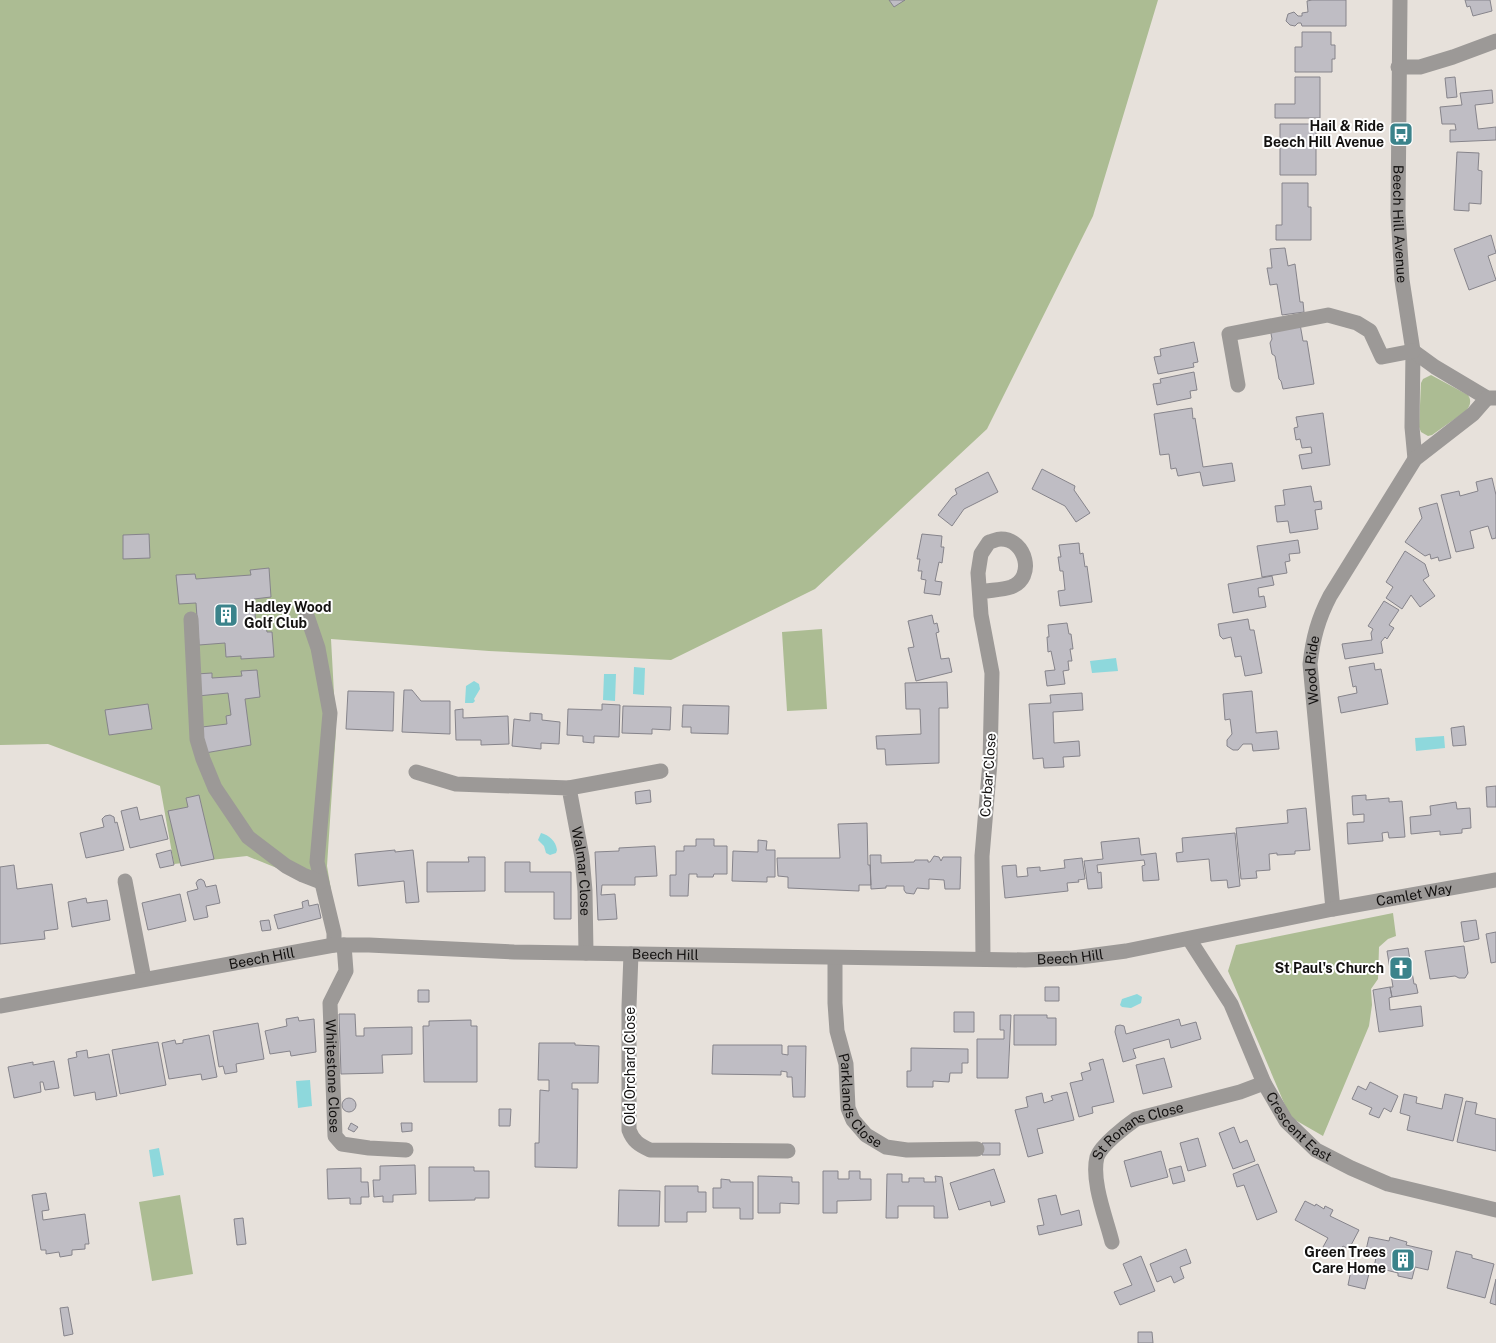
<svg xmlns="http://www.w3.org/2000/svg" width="1496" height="1343" font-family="'Public Sans',sans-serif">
  <rect width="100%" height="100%" fill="#e7e1db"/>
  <path fill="#acbc93" d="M0 0H1158L1093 216 987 429 815 589 671 660 489 651 331 639 336 730 327 866 331 890 247 856 174 864 160 786 48 744 0 745Z
    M1431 375 1468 395C1472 401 1470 406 1466 411L1432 435 1428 436 1421 432 1419 427 1421 383 1423 379Z
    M822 629 827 709 787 711 782 632Z
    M1393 913 1396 936 1388 939 1379 947 1378 979 1371 989 1372 1005 1369 1026 1323 1136 1290 1117 1228 971 1236 945Z
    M180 1195 193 1274 152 1281 139 1202Z"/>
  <path fill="#8ed8dc" d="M1116 658 1118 671 1092 673 1090 661Z
    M634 667 645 668 644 695 633 694Z
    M604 674H616L615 701 603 700Z
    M474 681 479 684 480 689 474 699 475 701 473 703H465L466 686Z
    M1444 736 1445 748 1416 751 1415 738Z
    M541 833C549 835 556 841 557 850L556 853 550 855 546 853 544 846 538 840Z
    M1137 994 1142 997 1141 1003 1131 1008 1122 1007 1120 1005 1122 999Z
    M310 1080 312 1106 298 1108 296 1081Z
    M159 1148 164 1175 153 1177 149 1150Z"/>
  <path fill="#bfbdc4" stroke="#86848b" d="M889 0H905L894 7Z
    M1312 0H1346V26H1302L1301 23H1298L1295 26 1290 25 1286 21 1288 14 1294 12 1298 16H1302V13L1308 12 1307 1Z
    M1465 0H1490L1492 11 1473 16 1470 6 1467 7Z
    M1302 32H1331V45H1335V59H1332V72H1295V47H1302Z
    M1295 77H1320V118H1275V104H1295Z
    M1455 77 1457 97 1447 98 1445 78Z
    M1492 90 1493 103 1475 105 1478 129 1496 127V140L1450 142V130H1456L1455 124H1442L1440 107 1462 105 1460 93Z
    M1280 124H1316V175H1280Z
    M1457 152 1479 153 1478 170 1482 171 1481 204 1469 203V211L1454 210Z
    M1282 183H1308V207H1311V240H1276V225H1282Z
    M1491 235 1496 253 1488 256 1496 280 1469 290 1454 249Z
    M1285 248 1288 266 1295 264 1300 302H1303L1304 312 1282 315 1277 284 1270 285 1267 268H1272L1270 249Z
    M1300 324 1303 341H1307L1314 384 1283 389 1281 381 1279 379 1275 356 1272 354 1270 343 1272 339 1270 328Z
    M1194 342 1198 362 1193 363 1194 367 1158 374 1154 357 1161 356 1160 349Z
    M1194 372 1197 390 1190 391 1191 398 1157 405 1153 384 1161 383 1160 379Z
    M1192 408 1193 419 1195 418 1203 467 1232 463 1235 481 1203 486 1200 472 1178 476 1176 468 1171 469 1169 454 1160 455 1154 414Z
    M1323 413 1330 465 1302 469 1299 455 1312 453 1311 447 1302 448 1300 439 1296 440 1294 428 1298 427 1296 417Z
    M1042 469 1075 486 1074 490 1090 513 1076 522 1065 506 1032 489Z
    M988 472 998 492 964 509 952 526 938 515 952 497 957 494 955 489Z
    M1492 478 1496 495V538L1492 539 1488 526 1470 531 1474 548 1456 552 1441 495 1459 491 1460 496 1478 491 1476 482Z
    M1311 486 1314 502 1321 501 1322 509 1315 510 1318 529 1290 533 1288 521 1277 522 1275 506 1285 505 1283 490Z
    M1437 503 1451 558 1439 561 1438 557 1431 559 1430 554 1425 556 1405 542 1422 518 1419 508Z
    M149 534 150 558 123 559V535Z
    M922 534 942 536 941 547H944L942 563 939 562 935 581 942 582 940 595 924 593 926 580 921 579 922 571H918L920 559H917Z
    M1298 540 1300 553 1289 554 1290 561 1285 562 1287 573 1262 577 1257 546Z
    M1079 543 1080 554 1083 553 1085 567 1087 566 1092 602 1060 606 1058 591 1065 590 1063 571H1060L1058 557H1061L1059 545Z
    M1405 551 1425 564 1429 576 1423 580 1435 596 1420 607 1411 595 1402 609 1386 598 1393 587 1386 582Z
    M269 568 271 597 254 599 256 627 266 626 267 632H272L274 657 241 659V656L226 657 225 643 199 645 196 603 179 604 176 575 195 574 196 579 251 575 250 570Z
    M1272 576 1274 585 1258 588 1259 597 1264 596 1266 607 1233 613 1228 584Z
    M1384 601 1399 610 1389 625 1394 628 1387 639 1385 637 1381 642 1383 653 1345 659 1342 644 1372 640 1371 633 1373 629 1368 626Z
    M932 615 934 624 937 623 939 632 936 633 941 659 949 658 952 672 916 681 908 648 914 647 908 621Z
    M1248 619 1250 630H1254L1262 673 1245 676 1241 656 1235 657 1231 637 1223 639 1220 636 1218 624Z
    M1067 623 1069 634H1071L1073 649H1070L1072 661H1068L1069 670 1063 671 1065 684 1047 686 1045 671 1055 670 1051 651 1048 652 1047 637H1049L1048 625Z
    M1374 663 1375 670 1381 669 1388 704 1341 713 1338 697 1357 693 1356 686 1353 687 1349 667Z
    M257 670 260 697 245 699 251 745 205 753 202 727 227 724 226 716 231 715 228 693 198 696 196 674 212 673V678L242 676 241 671Z
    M947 682 948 708H939V763L886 765 885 749H877L876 736 921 734 920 709H906L905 683Z
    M404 690H412L421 701H450V734L402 732Z
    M348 691 394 692 393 731 346 729Z
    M1252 691 1256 733 1277 731 1279 749 1253 751 1252 744H1243L1238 750H1233L1227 746V740L1232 734 1230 719 1225 720 1223 694Z
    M1082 693 1083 710 1053 712 1054 743 1079 741 1080 756 1063 757 1064 767 1044 768 1043 758 1033 759 1029 704 1051 703 1050 695Z
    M148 704 152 729 109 735 105 710Z
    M602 704 620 705 619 737 594 736V743L583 742V736L567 735 568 709 602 710Z
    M683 705 729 706 728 734 691 733V727H682Z
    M623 706 671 707 670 730 652 729V734L622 733Z
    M463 709V718L508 716 509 744 481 745V740H456L455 710Z
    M530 713 542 714V720L560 722 559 744 541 743V749L512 746 514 719 530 721Z
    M1464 726 1466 745 1453 746 1451 728Z
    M1496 786V807H1487L1486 787Z
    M650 790 651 802 636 804 635 792Z
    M199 795 214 859 181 866 168 811 188 807 186 798Z
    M1366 795V800L1389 798V802L1402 801 1405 837 1389 838 1388 832 1382 833 1383 841 1348 844 1347 823 1364 822V814L1353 815 1352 796Z
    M1456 802 1457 809 1470 808 1471 828 1462 829V833L1440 835V831L1411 834 1410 817 1431 815 1430 806Z
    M137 807 140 820 162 815 168 839 130 848 121 811Z
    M1306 808 1310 850 1295 851V854L1277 855V853L1269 854 1270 870 1256 871 1257 878 1241 879 1236 828 1288 823 1287 810Z
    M110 815 114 817 115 823 117 822 124 850 86 858 80 833 104 827 102 819 105 816Z
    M867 823 868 865H870L871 885H859V891L788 888V877L778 876 777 858H840L838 824Z
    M1235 833 1240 886 1228 888 1227 880 1211 881 1209 859 1177 862 1176 853 1183 852 1182 838Z
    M1139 838 1141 855 1156 853 1159 880 1143 881 1142 866 1145 865 1144 860 1097 865 1098 873 1101 872 1102 888 1088 889 1084 861 1103 859 1101 842Z
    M696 839H714V846H727V874H714L713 877H697V874H689L688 896H670V875H676V851H684V846H696Z
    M758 840 767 841 766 850H775V877H767V882L732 881 733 851 758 852Z
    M655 846 657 876 635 877V885H602L601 895 615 894 617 919 598 920 595 852 619 851V848Z
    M171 850 174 865 160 868 156 854Z
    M395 850V852L413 850 419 902 406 903 404 881 358 886 355 854Z
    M870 855H881V863L914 862 915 860H928V862H930L934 856 939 857 941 861 943 857H961L960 889H945L944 880 929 879V889L917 888 914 894 906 893 904 890V886H886V888L871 889Z
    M468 857H485V891L427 892V862H469Z
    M1082 858 1085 879 1078 880 1079 882 1067 883 1068 891 1005 898 1002 866 1016 865 1017 877 1028 876 1027 868 1040 867V871L1065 868 1064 860Z
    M505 862H530V872H571V919H554V892H505Z
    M14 865 17 889 52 884 58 929 44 931 45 939 0 944V867Z
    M201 879 204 881 206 887 216 885 220 903 206 906 208 917 194 920 187 892 198 889 196 883 198 880Z
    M180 894 186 921 148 930 142 903Z
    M86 898 87 903 107 900 110 920 72 927 68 902Z
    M308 900 309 906 318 904 321 918 278 929 274 915 303 908 302 902Z
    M269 920 271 930 262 931 260 921Z
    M1476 920 1479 939 1464 942 1461 922Z
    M1496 932V962L1491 963 1486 934Z
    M1464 946 1468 973 1465 978H1459L1455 976 1430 979 1425 951Z
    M1408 948 1414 984H1416L1418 993 1392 997 1390 987H1393L1387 951Z
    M1045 987H1059V1001H1045Z
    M1390 987 1392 997 1389 998 1390 1010 1421 1006 1423 1026 1379 1032 1373 990Z
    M418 990H429V1002H418Z
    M954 1012H974V1032H954Z
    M339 1014H355L356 1036H364V1028L412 1027V1054L382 1055 383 1073 341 1074Z
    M1000 1015H1011L1008 1078H977V1039H1004V1030H1000Z
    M1014 1015H1047V1018H1056V1045H1014Z
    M298 1017 299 1021 314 1019 316 1052 291 1056 290 1051 270 1054 265 1031 287 1026 286 1019Z
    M1179 1019 1181 1026 1196 1022 1201 1039 1171 1048 1169 1039 1133 1049 1136 1058 1123 1062 1115 1032 1116 1026 1120 1025 1124 1026 1126 1034Z
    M471 1020V1026H477V1082H424L423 1026H429V1021Z
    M258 1023 264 1059 236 1064 237 1072 225 1074 223 1066 219 1067 213 1031Z
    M209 1035 217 1077 202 1080 201 1074 169 1079 162 1043 175 1040 176 1044 183 1043V1040Z
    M158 1042 166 1085 120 1094 112 1050Z
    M539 1043H575V1045L599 1046 598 1083H572V1089H578L577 1168 535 1167V1143H539L540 1090 549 1091V1080H538Z
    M713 1045H782V1054L788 1055V1046H806L805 1097H793L792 1077H787V1072L781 1071V1075L712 1074Z
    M911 1048 968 1049V1063H962V1073H950L949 1082 933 1081V1087H907V1071H911Z
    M87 1050 88 1058 109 1054 117 1096 96 1100 95 1092 74 1096 68 1059 77 1057 76 1052Z
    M1164 1058 1172 1087 1143 1094 1136 1065Z
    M1103 1059 1114 1102 1092 1107 1093 1113 1079 1117 1070 1083 1083 1080 1081 1073 1091 1070 1089 1063Z
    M54 1061 59 1088 45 1090 43 1082H40L41 1092 14 1098 8 1067 33 1062V1065Z
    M1370 1082 1398 1096 1391 1112 1384 1108 1379 1118 1369 1114 1372 1108 1352 1099 1358 1086 1366 1090Z
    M1067 1092 1074 1120 1037 1129 1043 1153 1028 1157 1015 1110 1028 1107 1026 1097 1042 1093 1044 1103 1053 1100 1051 1096Z
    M1404 1094 1417 1097 1416 1103 1442 1109 1445 1094 1463 1098 1453 1141 1407 1130 1410 1116 1400 1113Z
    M342 1105a7 7 0 1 1 14 0a7 7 0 1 1-14 0Z
    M1466 1101 1477 1103 1475 1114 1496 1119V1151L1457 1142Z
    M499 1109H511L510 1126H499Z
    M351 1123 358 1127 354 1132 348 1129Z
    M401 1123H412V1131L402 1132Z
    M1234 1127 1240 1143 1247 1140 1255 1161 1233 1169 1219 1133Z
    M1198 1138 1206 1166 1188 1171 1180 1143Z
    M982 1143H1000V1155H982Z
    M1161 1151 1168 1177 1131 1187 1124 1161Z
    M1258 1164 1277 1212 1257 1220 1244 1185 1237 1187 1233 1174Z
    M415 1165 416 1194 393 1195V1202H383V1196L374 1197 373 1180H380V1166Z
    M1181 1166 1185 1181 1173 1184 1169 1169Z
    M429 1167H474V1171H489V1198H475V1200L429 1201Z
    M361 1168V1182H368L369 1197H361V1204H350V1198L328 1199 327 1169Z
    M994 1169 1005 1202 991 1206 990 1201 959 1210 950 1183Z
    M823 1171H838V1179H849V1171H860V1179H871V1200L837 1201V1213H823Z
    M887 1174H902V1182H909V1178H924V1182H936L935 1176 942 1177 948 1218H934V1206H898V1218H886Z
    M758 1176 792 1177V1182H799V1204L780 1203V1213H758Z
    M721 1179 730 1180V1182H753V1219H740V1208H713V1188H721Z
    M665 1186H698V1192H706V1212H687V1222H665Z
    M619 1190 660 1191 659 1226H618Z
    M46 1193 49 1210 42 1211 43 1220 85 1214 89 1244H85V1249L72 1250V1255L60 1257 59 1252 46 1254V1250H41L32 1195Z
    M1056 1195 1061 1215 1079 1210 1082 1225 1039 1235 1037 1226 1044 1225 1038 1199Z
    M1305 1201 1315 1206 1316 1204 1324 1209 1325 1206 1333 1210 1330 1216 1359 1230 1349 1249 1343 1246 1338 1255 1323 1247 1328 1238 1295 1220Z
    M243 1218 246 1244 237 1245 234 1219Z
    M1369 1237 1389 1241 1390 1237 1407 1242 1406 1245 1432 1251 1428 1270 1415 1267 1412 1279 1398 1276V1273L1374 1267 1377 1253 1366 1250Z
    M1186 1249 1191 1263 1180 1267 1184 1278 1174 1283 1171 1276 1157 1282 1150 1264Z
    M1456 1251 1472 1255V1258L1494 1264 1485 1298 1447 1288Z
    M1141 1256 1155 1291 1120 1305 1114 1292 1132 1285 1123 1264Z
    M1352 1266 1370 1270 1365 1289 1348 1285Z
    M1496 1279V1305L1490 1303Z
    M68 1307 73 1334 64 1336 60 1308Z
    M1138 1332H1152L1153 1343H1138Z"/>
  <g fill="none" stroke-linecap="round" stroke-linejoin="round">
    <g stroke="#9c9997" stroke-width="15">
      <path id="s1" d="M1400 0 1398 214 1402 280 1413 351 1412 427 1415 459"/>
      <path d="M1398 67H1420L1453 57 1496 41"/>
      <path d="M1413 351 1435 367 1487 398H1496"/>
      <path d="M1238 385 1229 334 1328 315 1357 323 1370 331 1382 357 1413 351"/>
      <path d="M980 592C989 590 1002 590 1011 587 1036 578 1026 539 1001 539 997 539 993 541 989 542L981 554 978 573 981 615 992 673 990 762 982 856 983 959"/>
      <path d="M304 607 318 648 330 713 317 862 334 933V945"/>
      <path d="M191 619 197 739 203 759 215 788 248 837 286 866 303 875 321 882"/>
      <path id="s2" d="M416 772 456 784 569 788 582 857 585 891 586 953"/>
      <path d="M569 788 661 771"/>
      <path d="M125 881 144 979"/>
      <path id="s3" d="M1333 909 1310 664C1313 638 1318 619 1330 596L1415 459 1473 414 1487 398"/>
      <path id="s4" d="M1189 939 1231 1004 1264 1083 1286 1121 1316 1150 1351 1168 1388 1184 1496 1210"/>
      <path id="s5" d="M344 945 346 971 330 1003 335 1136 342 1144 369 1148 406 1150"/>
      <path d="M631 954 629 1006V1130C633 1141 639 1145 650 1150L788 1151"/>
      <path id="s6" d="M835 958V1003L837 1031 846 1064 848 1108 853 1120 866 1135 886 1147 907 1150 977 1149"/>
      <path id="s7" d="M0 1006 334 945H369L514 952 1025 960 1073 958 1126 951 1333 909 1496 880"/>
      <path id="s8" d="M1112 1242C1106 1218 1091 1181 1097 1157 1101 1145 1126 1126 1136 1119L1240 1092 1264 1083"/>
    </g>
  </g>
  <defs>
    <g id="bus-square" transform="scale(1.25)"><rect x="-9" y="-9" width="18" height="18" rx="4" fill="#3b838b" stroke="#fff"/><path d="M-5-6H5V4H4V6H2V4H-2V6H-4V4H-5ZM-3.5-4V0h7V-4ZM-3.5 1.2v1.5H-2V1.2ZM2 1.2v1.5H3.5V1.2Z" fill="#fff"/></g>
    <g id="building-square" transform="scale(1.25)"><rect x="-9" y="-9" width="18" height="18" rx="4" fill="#3b838b" stroke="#fff"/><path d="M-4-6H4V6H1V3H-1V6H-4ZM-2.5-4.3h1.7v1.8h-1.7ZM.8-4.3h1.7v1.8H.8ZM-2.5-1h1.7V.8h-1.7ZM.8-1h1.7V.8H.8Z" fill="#fff"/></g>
    <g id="church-square" transform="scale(1.25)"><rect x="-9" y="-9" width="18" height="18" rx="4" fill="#3b838b" stroke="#fff"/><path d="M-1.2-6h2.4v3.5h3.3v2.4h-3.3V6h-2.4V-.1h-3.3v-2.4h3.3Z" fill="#fff"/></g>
  </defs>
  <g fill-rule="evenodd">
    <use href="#bus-square" x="1401" y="134"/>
    <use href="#building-square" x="226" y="615"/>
    <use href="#church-square" x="1401" y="968"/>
    <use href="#building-square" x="1403" y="1260"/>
  </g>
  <g text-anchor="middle" stroke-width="4" stroke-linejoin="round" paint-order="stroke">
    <g font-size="14" font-weight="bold" fill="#131110" stroke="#fff" text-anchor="end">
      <text x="1384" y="131">Hail &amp; Ride<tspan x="1384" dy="16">Beech Hill Avenue</tspan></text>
      <text x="244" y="612" text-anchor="start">Hadley Wood<tspan x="244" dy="16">Golf Club</tspan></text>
      <text x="1384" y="973">St Paul's Church</text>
      <text x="1386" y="1257">Green Trees<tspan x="1386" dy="16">Care Home</tspan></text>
    </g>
    <g font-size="14" fill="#131110" stroke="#fff">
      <text dy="5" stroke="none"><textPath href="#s1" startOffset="224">Beech Hill Avenue</textPath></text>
      <text dy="5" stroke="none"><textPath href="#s3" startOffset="240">Wood Ride</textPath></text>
      <text transform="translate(988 775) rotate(-86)" y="5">Corbar Close</text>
      <text dy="5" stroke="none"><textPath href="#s2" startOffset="239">Walmar Close</textPath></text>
      <text dy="5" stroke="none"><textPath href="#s7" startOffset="1426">Camlet Way</textPath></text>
      <text dy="5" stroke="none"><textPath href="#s7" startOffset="671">Beech Hill</textPath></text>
      <text dy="5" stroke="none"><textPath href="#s7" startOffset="1076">Beech Hill</textPath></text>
      <text dy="5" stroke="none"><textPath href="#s7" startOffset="266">Beech Hill</textPath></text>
      <text transform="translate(630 1066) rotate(-90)" y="5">Old Orchard Close</text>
      <text dy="5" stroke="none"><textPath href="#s5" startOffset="135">Whitestone Close</textPath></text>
      <text dy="5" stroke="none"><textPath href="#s6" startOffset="149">Parklands Close</textPath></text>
      <text dy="5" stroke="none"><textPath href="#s4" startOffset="220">Crescent East</textPath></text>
      <text dy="5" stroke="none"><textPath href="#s8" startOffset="138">St Ronans Close</textPath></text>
    </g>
  </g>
</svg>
